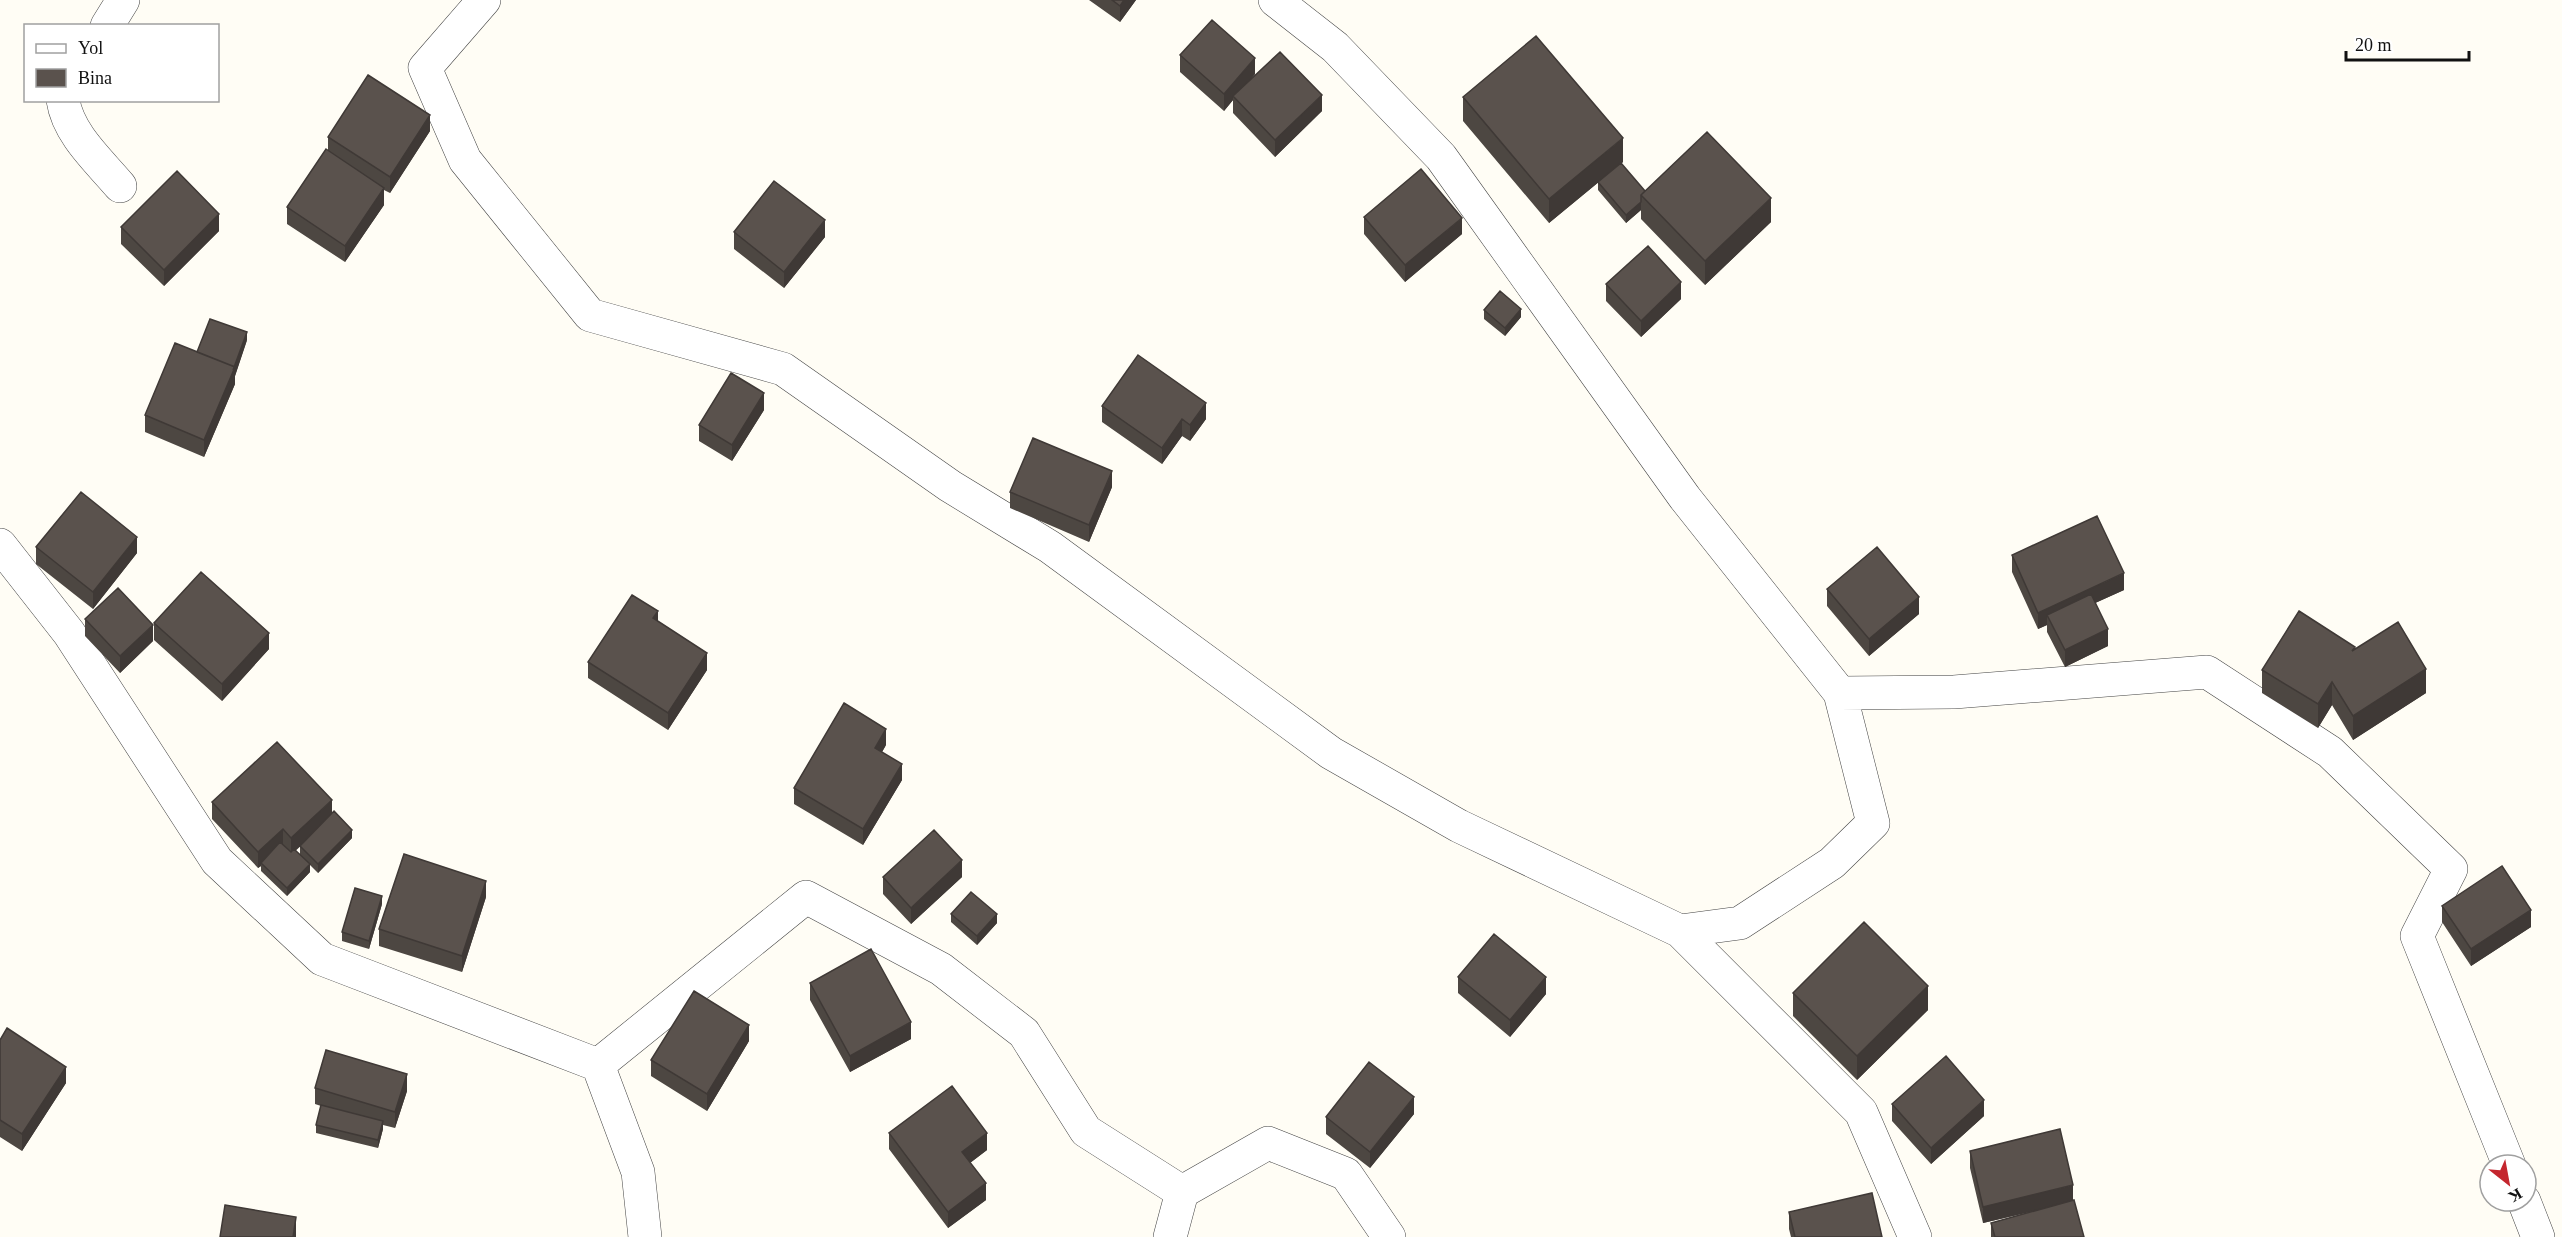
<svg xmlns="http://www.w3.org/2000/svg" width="2562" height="1237" font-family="'Times New Roman',serif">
  <rect width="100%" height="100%" fill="#fffdf5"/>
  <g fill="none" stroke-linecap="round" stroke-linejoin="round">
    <g stroke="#444" stroke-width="34">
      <path id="minor" d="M484 0 425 68 465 160 590 315 783 369 950 486 1050 547 1331 753 1459 826 1680 931 1861 1112 1915 1237
        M1275 0 1335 47 1441 157 1685 498 1840 693 1873 823 1832 863 1740 923 1680 931
        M107 26 123 0
        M63 100C68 134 99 161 120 186
        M0 545 69 633 217 861 322 959 598 1065 638 1172 645 1237
        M1840 693 1954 692 2207 672 2330 752 2451 869 2417 936 2509 1165
        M598 1065 806 897 941 969 1024 1033 1086 1131 1182 1192 1268 1143 1346 1174 1389 1237
        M2524 1201 2538 1237
        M1170 1237 1182 1192"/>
    </g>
    <use href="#minor" stroke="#fff" stroke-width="33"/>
  </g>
  <path fill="#4d4742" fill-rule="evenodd" d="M1089 0H1136L1120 22Z
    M1180 55 1255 74 1249 81 1322 111 1275 157 1233 113V100L1224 111 1180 72Z
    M1463 97 1623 162 1549 223 1463 121Z
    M430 131 390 193 384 190V205L345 262 287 224V207L328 150V137Z
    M1598 182 1645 191 1771 222 1705 285 1641 219V210L1626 223 1598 190Z
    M1364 217 1462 234 1405 282 1364 234Z
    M121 227 219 231 164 286 121 244Z
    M734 232 825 237 784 288 734 249Z
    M1606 284 1681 299 1641 337 1606 301Z
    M1484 310 1521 317 1505 336 1484 319Z
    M247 340 235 376V384L204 457 145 432V415Z
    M1102 406 1206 419 1190 441 1182 436 1162 464 1102 422Z
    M764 410 732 461 699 441V425Z
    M1112 487 1089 542 1010 508V492Z
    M36 547 137 553 93 609 36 564Z
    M2012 555 2124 590 2095 603 2108 646 2065 667 2047 632V625L2038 629 2012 572Z
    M1827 589 1919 614 1869 656 1827 606Z
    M85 619 153 641 120 673 85 636Z
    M658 621 707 670 668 730 588 678V662Z
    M154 623 269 649 222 701 154 640Z
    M2355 649 2426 693 2353 740 2332 705 2318 728 2262 693V670Z
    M886 745 882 752 902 780 863 845 794 804V788Z
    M212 802 332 814 352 838 318 873 310 865V872L287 896 261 871V866L258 868 212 819ZM302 844 300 846V855L295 850Z
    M883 877H962L911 924 883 894Z
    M486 897 462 972 379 946V929Z
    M382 904 369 949 342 941V932Z
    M2442 906 2531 927 2471 966 2442 922Z
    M951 914 997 923 977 945 951 922Z
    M1458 977 1546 994 1510 1037 1458 993Z
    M810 983 911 1039 850 1072 810 1000Z
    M1793 993 1928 1010 1857 1080 1793 1016Z
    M0 1040 66 1083 22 1151 0 1137Z
    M749 1041 707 1111 651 1076V1060Z
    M315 1088 407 1091 395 1128 383 1125V1129L378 1148 316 1133V1125L321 1106 315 1104Z
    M1892 1104 1984 1116 1931 1164 1892 1121Z
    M1414 1114 1370 1168 1326 1134V1117Z
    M889 1133 987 1150 970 1163 986 1200 948 1228 889 1149Z
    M1970 1151 2073 1201 2084 1237H1991V1223L2047 1208 1983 1223 1970 1168Z
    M1789 1212 1882 1237H1791L1789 1229Z"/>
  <path fill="#3f3936" d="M1124 0H1136L1120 22V6Z
    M1255 58V74L1235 98 1233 96V100L1224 111V94Z
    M1322 95V111L1275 157V140Z
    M430 115V131L390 193V177Z
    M1623 138V162L1549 223V199Z
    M384 188V205L345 262V246Z
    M1771 198V222L1705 285V261Z
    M1641 202V210L1626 223V215Z
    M219 214V231L164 286V270Z
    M1462 218V234L1405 282V265Z
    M825 220V237L784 288V272Z
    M1681 282V299L1641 337V321Z
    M1521 309V317L1505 336V328Z
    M247 332V340L235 376V384L204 457V440Z
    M764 393V410L732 461V445Z
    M1206 403V419L1190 441V425Z
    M1182 419V436L1162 464V448Z
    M1112 471V487L1089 542V525Z
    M137 537V553L93 609V592Z
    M2124 573V590L2051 623 2047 615V625L2038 629V613Z
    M1919 597V614L1869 656V639Z
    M658 611V628L653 618Z
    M153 625V641L120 673V656Z
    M2108 629V646L2065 667V650Z
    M269 633V649L222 701V684Z
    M707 653V670L668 730V713Z
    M2426 669V693L2353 740V716Z
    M2332 682V705L2318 728V704Z
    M886 729V745L875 764V748Z
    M902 764V780L863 845V829Z
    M332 800V817L291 855V838Z
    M283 829V846L261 863V866L258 868V852Z
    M352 830V838L318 873V864Z
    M962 860V877L911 924V908Z
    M310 864V872L287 896V888Z
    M486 881V897L462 972V956Z
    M382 896V904L369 949V941Z
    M2531 910V927L2471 966V949Z
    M997 914V923L977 945V936Z
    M1546 977V994L1510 1037V1020Z
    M1928 986V1010L1857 1080V1056Z
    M911 1022V1039L850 1072V1056Z
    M749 1025V1041L707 1111V1094Z
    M66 1067V1083L22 1151V1134Z
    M407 1074V1091L395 1128V1112Z
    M1414 1097V1114L1370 1168V1152Z
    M1984 1100V1116L1931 1164V1148Z
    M383 1121V1129L378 1148V1140Z
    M987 1133V1150L962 1169V1152Z
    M986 1183V1200L948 1228V1212Z
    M2073 1185V1202L1983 1223V1207Z
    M296 1217V1237H293Z"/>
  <path fill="#5a524d" stroke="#3f3936" stroke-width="1.5" d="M1112 0H1124L1120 6Z
    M1212 20 1255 58 1224 94 1180 55Z
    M1536 36 1623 138 1549 199 1463 97Z
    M1280 52 1322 95 1275 140 1233 96Z
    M368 75 430 115 390 177 328 137Z
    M1707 132 1771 198 1705 261 1641 195Z
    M326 149 384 188 345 246 287 207Z
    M1621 163 1645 191 1641 195V202L1626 215 1598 182Z
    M1421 169 1462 218 1405 265 1364 217Z
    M177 171 219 214 164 270 121 227Z
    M774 181 825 220 784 272 734 232Z
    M1648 246 1681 282 1641 321 1606 284Z
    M1500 291 1521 309 1505 328 1484 310Z
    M210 319 247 332 233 370 235 367 197 352Z
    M175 343 235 367 204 440 145 415Z
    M1138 355 1206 403 1190 425 1182 419 1162 448 1102 406Z
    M731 373 764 393 732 445 699 425Z
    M1033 438 1112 471 1089 525 1010 492Z
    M81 492 137 537 93 592 36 547Z
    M2097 516 2124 573 2038 613 2012 555Z
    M1877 547 1919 597 1869 639 1827 589Z
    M201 572 269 633 222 684 154 623Z
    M118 588 153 625 120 656 85 619Z
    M2091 594 2108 629 2065 650 2047 615Z
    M632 595 658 611 653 618 707 653 668 713 588 662Z
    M2299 611 2355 647 2352 651 2398 622 2426 669 2353 716 2332 682 2318 704 2262 670Z
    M844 703 886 729 875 748 902 764 863 829 794 788Z
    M277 742 332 800 291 838 283 829 258 852 212 802Z
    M334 811 352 830 318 864 300 846Z
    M934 830 962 860 911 908 883 877Z
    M280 842 291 852 294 849 310 864 287 888 261 863Z
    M404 854 486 881 462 956 379 929Z
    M2502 866 2531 910 2471 949 2442 906Z
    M355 888 382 896 369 941 342 932Z
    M971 892 997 914 977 936 951 914Z
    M1864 922 1928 986 1857 1056 1793 993Z
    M1494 934 1546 977 1510 1020 1458 977Z
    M871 949 911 1022 850 1056 810 983Z
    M694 991 749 1025 707 1094 651 1060Z
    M7 1028 66 1067 22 1134 0 1120V1040Z
    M326 1050 407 1074 395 1112 315 1088Z
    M1946 1056 1984 1100 1931 1148 1892 1104Z
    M1369 1062 1414 1097 1370 1152 1326 1117Z
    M952 1086 987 1133 962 1152 986 1183 948 1212 889 1133Z
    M321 1105 383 1121 378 1140 316 1125Z
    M2060 1129 2073 1185 1983 1207 1970 1151Z
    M1872 1193 1882 1237H1795L1789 1212Z
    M2074 1200 2084 1237H1995L1991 1223Z
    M225 1205 296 1217 293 1237H220Z"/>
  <rect x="24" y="24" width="195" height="78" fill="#ffffff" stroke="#a0a0a0" stroke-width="1.5"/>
  <rect x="36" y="44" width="30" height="9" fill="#ffffff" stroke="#a0a0a0" stroke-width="1.5"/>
  <text x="78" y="54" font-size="18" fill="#111111">Yol</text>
  <rect x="36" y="69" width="30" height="18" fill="#5a524d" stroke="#a0a0a0" stroke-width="1.5"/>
  <text x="78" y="84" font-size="18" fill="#111111">Bina</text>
  <g transform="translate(2508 1183) rotate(149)"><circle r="28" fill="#ffffff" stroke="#a0a0a0" stroke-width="1.5"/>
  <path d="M0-4.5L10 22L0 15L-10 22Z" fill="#c4262e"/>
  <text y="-9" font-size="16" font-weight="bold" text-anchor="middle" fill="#111111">K</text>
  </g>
  <path d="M2346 51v9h123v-9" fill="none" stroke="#111111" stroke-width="3"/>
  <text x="2355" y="51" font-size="18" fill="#111111" stroke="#ffffff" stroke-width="4.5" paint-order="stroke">20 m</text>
</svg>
